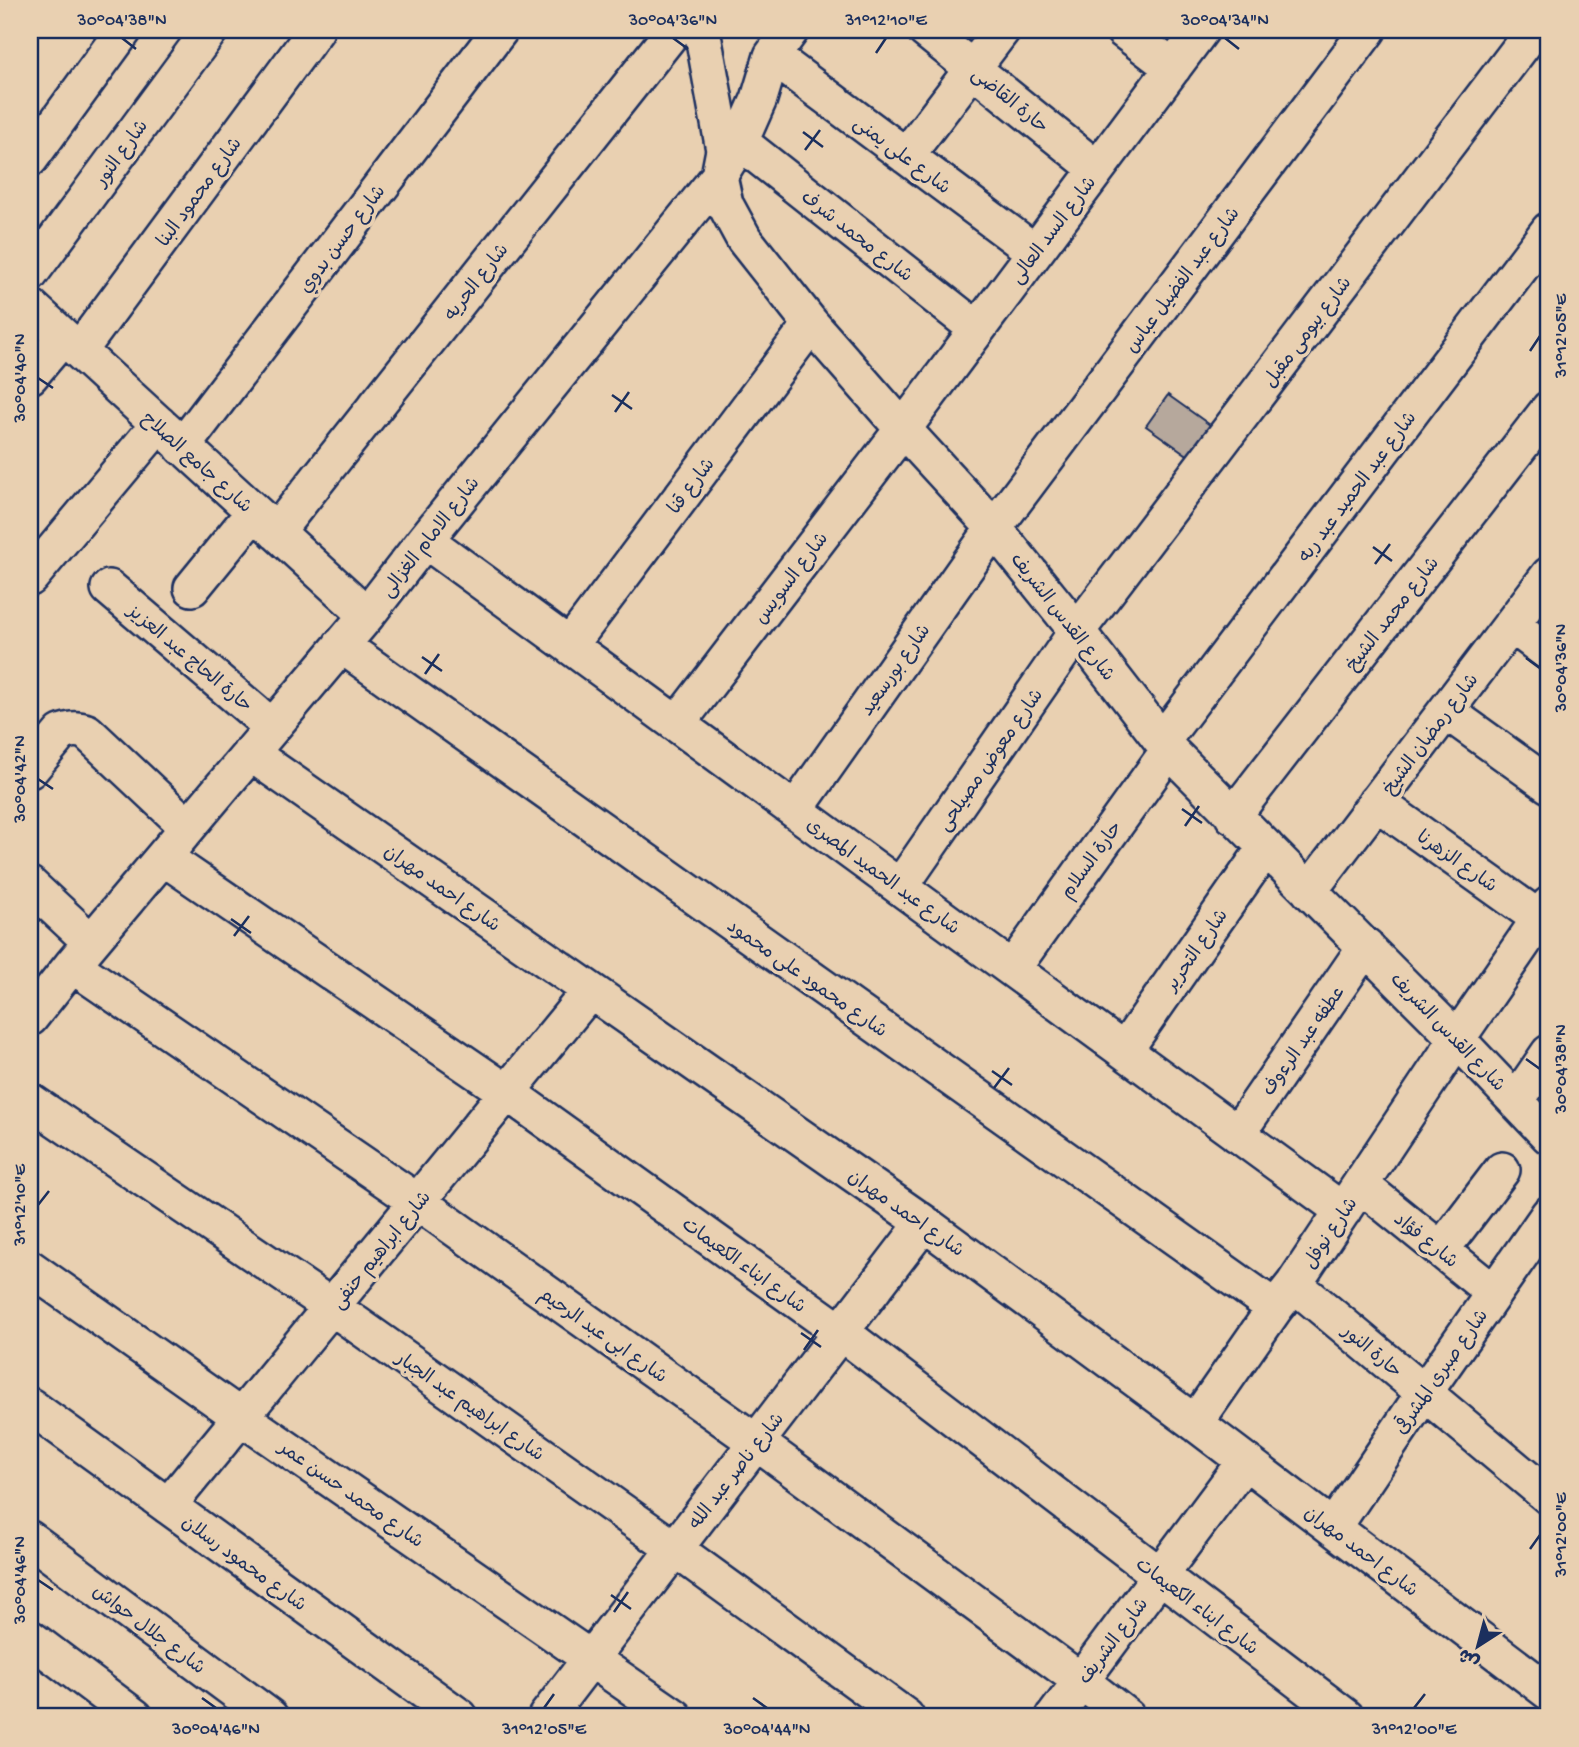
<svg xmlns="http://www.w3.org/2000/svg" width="1579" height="1747" font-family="'Gochi Hand','Playpen Sans Arabic',sans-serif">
  <rect width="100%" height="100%" fill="#e9d0b1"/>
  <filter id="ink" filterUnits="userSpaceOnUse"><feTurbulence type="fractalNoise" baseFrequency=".0143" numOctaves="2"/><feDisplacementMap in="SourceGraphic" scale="14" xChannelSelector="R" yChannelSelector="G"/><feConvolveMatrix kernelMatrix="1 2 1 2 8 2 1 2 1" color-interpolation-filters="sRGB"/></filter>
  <g filter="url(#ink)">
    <path fill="#b6a89c" stroke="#1b2f5e" stroke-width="2" d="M1168 395 1217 430 1196 461 1146 426Z"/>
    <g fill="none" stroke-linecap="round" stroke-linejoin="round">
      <g stroke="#1b2f5e" stroke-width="40">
        <path id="minor" d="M702 30 724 150 719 176 725 204 744 239 811 324 903 429 994 528 1077 631 1169 750 1457 1039 1549 1136
          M925 30 1097 169
          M1123 30 1173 68
          M772 56 1035 252
          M740 142 977 329
          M906 156 1002 30
          M30 159 124 30
          M30 274 210 30
          M30 306 367 615
          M79 351 316 30
          M30 376 63 337
          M182 447 500 30
          M276 532 674 30
          M425 540 1343 1211
          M30 578 159 424
          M109 588 272 727
          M192 588 254 512
          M1512 625 1549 653
          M341 645 1275 1308
          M570 645 811 324
          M1446 711 1549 785
          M677 724 903 429 1201 30
          M1162 741 1549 230
          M250 753 924 1223 1195 1423 1549 1692
          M30 770 61 733C70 729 77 728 87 732L188 827
          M1376 802 1540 919
          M795 810 994 528 1368 30
          M1233 816 1549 409
          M163 857 508 1093 841 1332 1346 1717
          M30 885 91 942
          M900 887 1077 631 1534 30
          M1309 891 1549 575
          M72 965 418 1202 756 1442 1081 1681 1127 1717
          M1012 969 1169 750
          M30 1018 72 965 367 615 425 540 719 176 740 142 759 99 772 56 791 30
          M1124 1051 1266 847
          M30 1101 332 1307 675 1549 906 1717
          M1516 1101 1549 1053
          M1237 1134 1366 946
          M1361 1185 1494 1293
          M1441 1250 1502 1170
          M30 1268 241 1417 675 1717
          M1294 1284 1549 1497
          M30 1406 460 1717
          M1195 1423 1275 1308 1294 1284 1457 1039 1549 905
          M168 1506 590 991
          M1333 1528 1424 1393 1549 1214
          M30 1539 270 1717
          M30 1638 135 1717
          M546 1717 924 1223
          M1054 1717 1245 1461"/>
      </g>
      <use href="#minor" stroke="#e9d0b1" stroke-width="35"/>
    </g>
  </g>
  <path fill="none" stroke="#1b2f5e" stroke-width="2.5" d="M122 38 136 49M673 38 688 49M1225 38 1239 49M876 53 886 38M803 132 823 147M805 150 820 130M1530 351 1540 336M38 378 53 388M612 395 632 409M615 412 629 392M1373 547 1392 561M1375 564 1390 544M422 657 442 671M1526 658 1540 668M425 674 439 654M38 779 53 789M1182 809 1202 823M1185 826 1199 806M231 919 251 933M234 936 249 916M1526 1059 1540 1069M992 1071 1012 1085M994 1088 1009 1068M38 1205 49 1191M801 1333 821 1347M804 1350 818 1330M1530 1549 1540 1535M38 1580 53 1590M611 1595 631 1609M614 1612 628 1592M202 1698 216 1708M753 1698 767 1708M544 1708 554 1694M1414 1708 1425 1694"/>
  <g text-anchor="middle" stroke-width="7" stroke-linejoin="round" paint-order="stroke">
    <g font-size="19" fill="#1b2f5e" stroke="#e9d0b1">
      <text transform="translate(1011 99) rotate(39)" y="7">حارة القاضى</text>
      <text transform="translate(120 152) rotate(-54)" y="7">شارع النور</text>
      <text transform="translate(903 154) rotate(37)" y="7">شارع على يمنى</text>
      <text transform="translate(198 191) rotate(-54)" y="7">شارع محمود البنا</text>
      <text transform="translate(1052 229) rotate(-53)" y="7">شارع السد العالى</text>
      <text transform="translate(858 235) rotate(38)" y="7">شارع محمد شرف</text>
      <text transform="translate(341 238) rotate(-53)" y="7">شارع حسن بدوي</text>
      <text transform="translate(1181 279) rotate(-53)" y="7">شارع عبد الفضيل عباس</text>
      <text transform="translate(475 281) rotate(-52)" y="7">شارع الحريه</text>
      <text transform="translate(1306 331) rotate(-53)" y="7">شارع بيومى مقبل</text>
      <text transform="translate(198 461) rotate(42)" y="7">شارع جامع الصلاح</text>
      <text transform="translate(690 485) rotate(-53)" y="7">شارع قنا</text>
      <text transform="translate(1356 486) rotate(-53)" y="7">شارع عبد الحميد عبد ربه</text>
      <text transform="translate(429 536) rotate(-52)" y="7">شارع الامام الغزالى</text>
      <text transform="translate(790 577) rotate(-53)" y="7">شارع السويس</text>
      <text transform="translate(1391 613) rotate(-52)" y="7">شارع محمد الشيخ</text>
      <text transform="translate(1064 616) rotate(52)" y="7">شارع القدس الشريف</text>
      <text transform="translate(191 657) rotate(40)" y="7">حارة الحاج عبد العزيز</text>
      <text transform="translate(894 669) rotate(-55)" y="7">شارع بورسعيد</text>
      <text transform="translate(1429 733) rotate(-53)" y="7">شارع رمضان الشيخ</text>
      <text transform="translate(989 759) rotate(-55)" y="7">شارع معوض مصيلحى</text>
      <text transform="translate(1090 859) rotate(-54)" y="7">حارة السلام</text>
      <text transform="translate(1458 860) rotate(35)" y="7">شارع الزهرنا</text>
      <text transform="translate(884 875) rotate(36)" y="7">شارع عبد الحميد المصرى</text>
      <text transform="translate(443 887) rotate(35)" y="7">شارع احمد مهران</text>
      <text transform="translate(1195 949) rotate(-55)" y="7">شارع التحرير</text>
      <text transform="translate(808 977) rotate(35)" y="7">شارع محمود على محمود</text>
      <text transform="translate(1449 1031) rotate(46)" y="7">شارع القدس الشريف</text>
      <text transform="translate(1302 1040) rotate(-55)" y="7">عطفه عبد الرءوف</text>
      <text transform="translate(907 1212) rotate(35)" y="7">شارع احمد مهران</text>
      <text transform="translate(1329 1232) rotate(-56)" y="7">شارع نوفل</text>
      <text transform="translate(1427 1239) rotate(39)" y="7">شارع فؤاد</text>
      <text transform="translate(380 1249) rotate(-51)" y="7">شارع ابراهيم حنفى</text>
      <text transform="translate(745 1264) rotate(36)" y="7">شارع ابناء الكعيمات</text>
      <text transform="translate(604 1334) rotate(35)" y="7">شارع ابى عبد الرحيم</text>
      <text transform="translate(1373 1350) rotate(40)" y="7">حارة النور</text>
      <text transform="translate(1440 1371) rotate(-55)" y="7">شارع صبرى المشرقى</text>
      <text transform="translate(471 1405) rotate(35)" y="7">شارع ابراهيم عبد الجبار</text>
      <text transform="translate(735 1470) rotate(-52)" y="7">شارع ناصر عبد الله</text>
      <text transform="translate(352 1493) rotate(35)" y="7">شارع محمد حسن عمر</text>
      <text transform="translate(1362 1550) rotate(37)" y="7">شارع احمد مهران</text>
      <text transform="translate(245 1562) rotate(36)" y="7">شارع محمود رسلان</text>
      <text transform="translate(1198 1605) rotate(37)" y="7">شارع ابناء الكعيمات</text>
      <text transform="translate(150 1628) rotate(37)" y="7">شارع جلال حواش</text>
      <text transform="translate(1112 1640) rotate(-53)" y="7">شارع الشريف</text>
    </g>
  </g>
  <rect width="1579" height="1747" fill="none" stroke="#e9d0b1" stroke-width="77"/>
  <g transform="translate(1478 1646) rotate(216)" stroke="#e9d0b1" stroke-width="5" paint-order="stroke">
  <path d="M0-5L12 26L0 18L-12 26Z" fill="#1b2f5e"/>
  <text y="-10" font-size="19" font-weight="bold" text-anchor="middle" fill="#1b2f5e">ش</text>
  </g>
  <rect x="38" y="38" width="1502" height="1670" fill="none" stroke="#1b2f5e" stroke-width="2.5"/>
  <g font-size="18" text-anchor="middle" fill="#1b2f5e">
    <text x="122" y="25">30°04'38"N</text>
    <text x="673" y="25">30°04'36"N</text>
    <text x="886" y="25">31°12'10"E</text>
    <text x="1225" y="25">30°04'34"N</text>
    <text transform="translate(1560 336) rotate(-90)" y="6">31°12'05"E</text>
    <text transform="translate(19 378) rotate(-90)" y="6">30°04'40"N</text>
    <text transform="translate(1560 668) rotate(-90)" y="6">30°04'36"N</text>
    <text transform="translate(19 779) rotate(-90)" y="6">30°04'42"N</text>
    <text transform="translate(1560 1069) rotate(-90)" y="6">30°04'38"N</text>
    <text transform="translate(19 1205) rotate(-90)" y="6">31°12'10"E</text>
    <text transform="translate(1560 1535) rotate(-90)" y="6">31°12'00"E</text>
    <text transform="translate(19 1580) rotate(-90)" y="6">30°04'46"N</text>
    <text x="216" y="1734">30°04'46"N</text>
    <text x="544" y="1734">31°12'05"E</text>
    <text x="767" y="1734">30°04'44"N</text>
    <text x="1414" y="1734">31°12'00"E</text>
  </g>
</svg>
